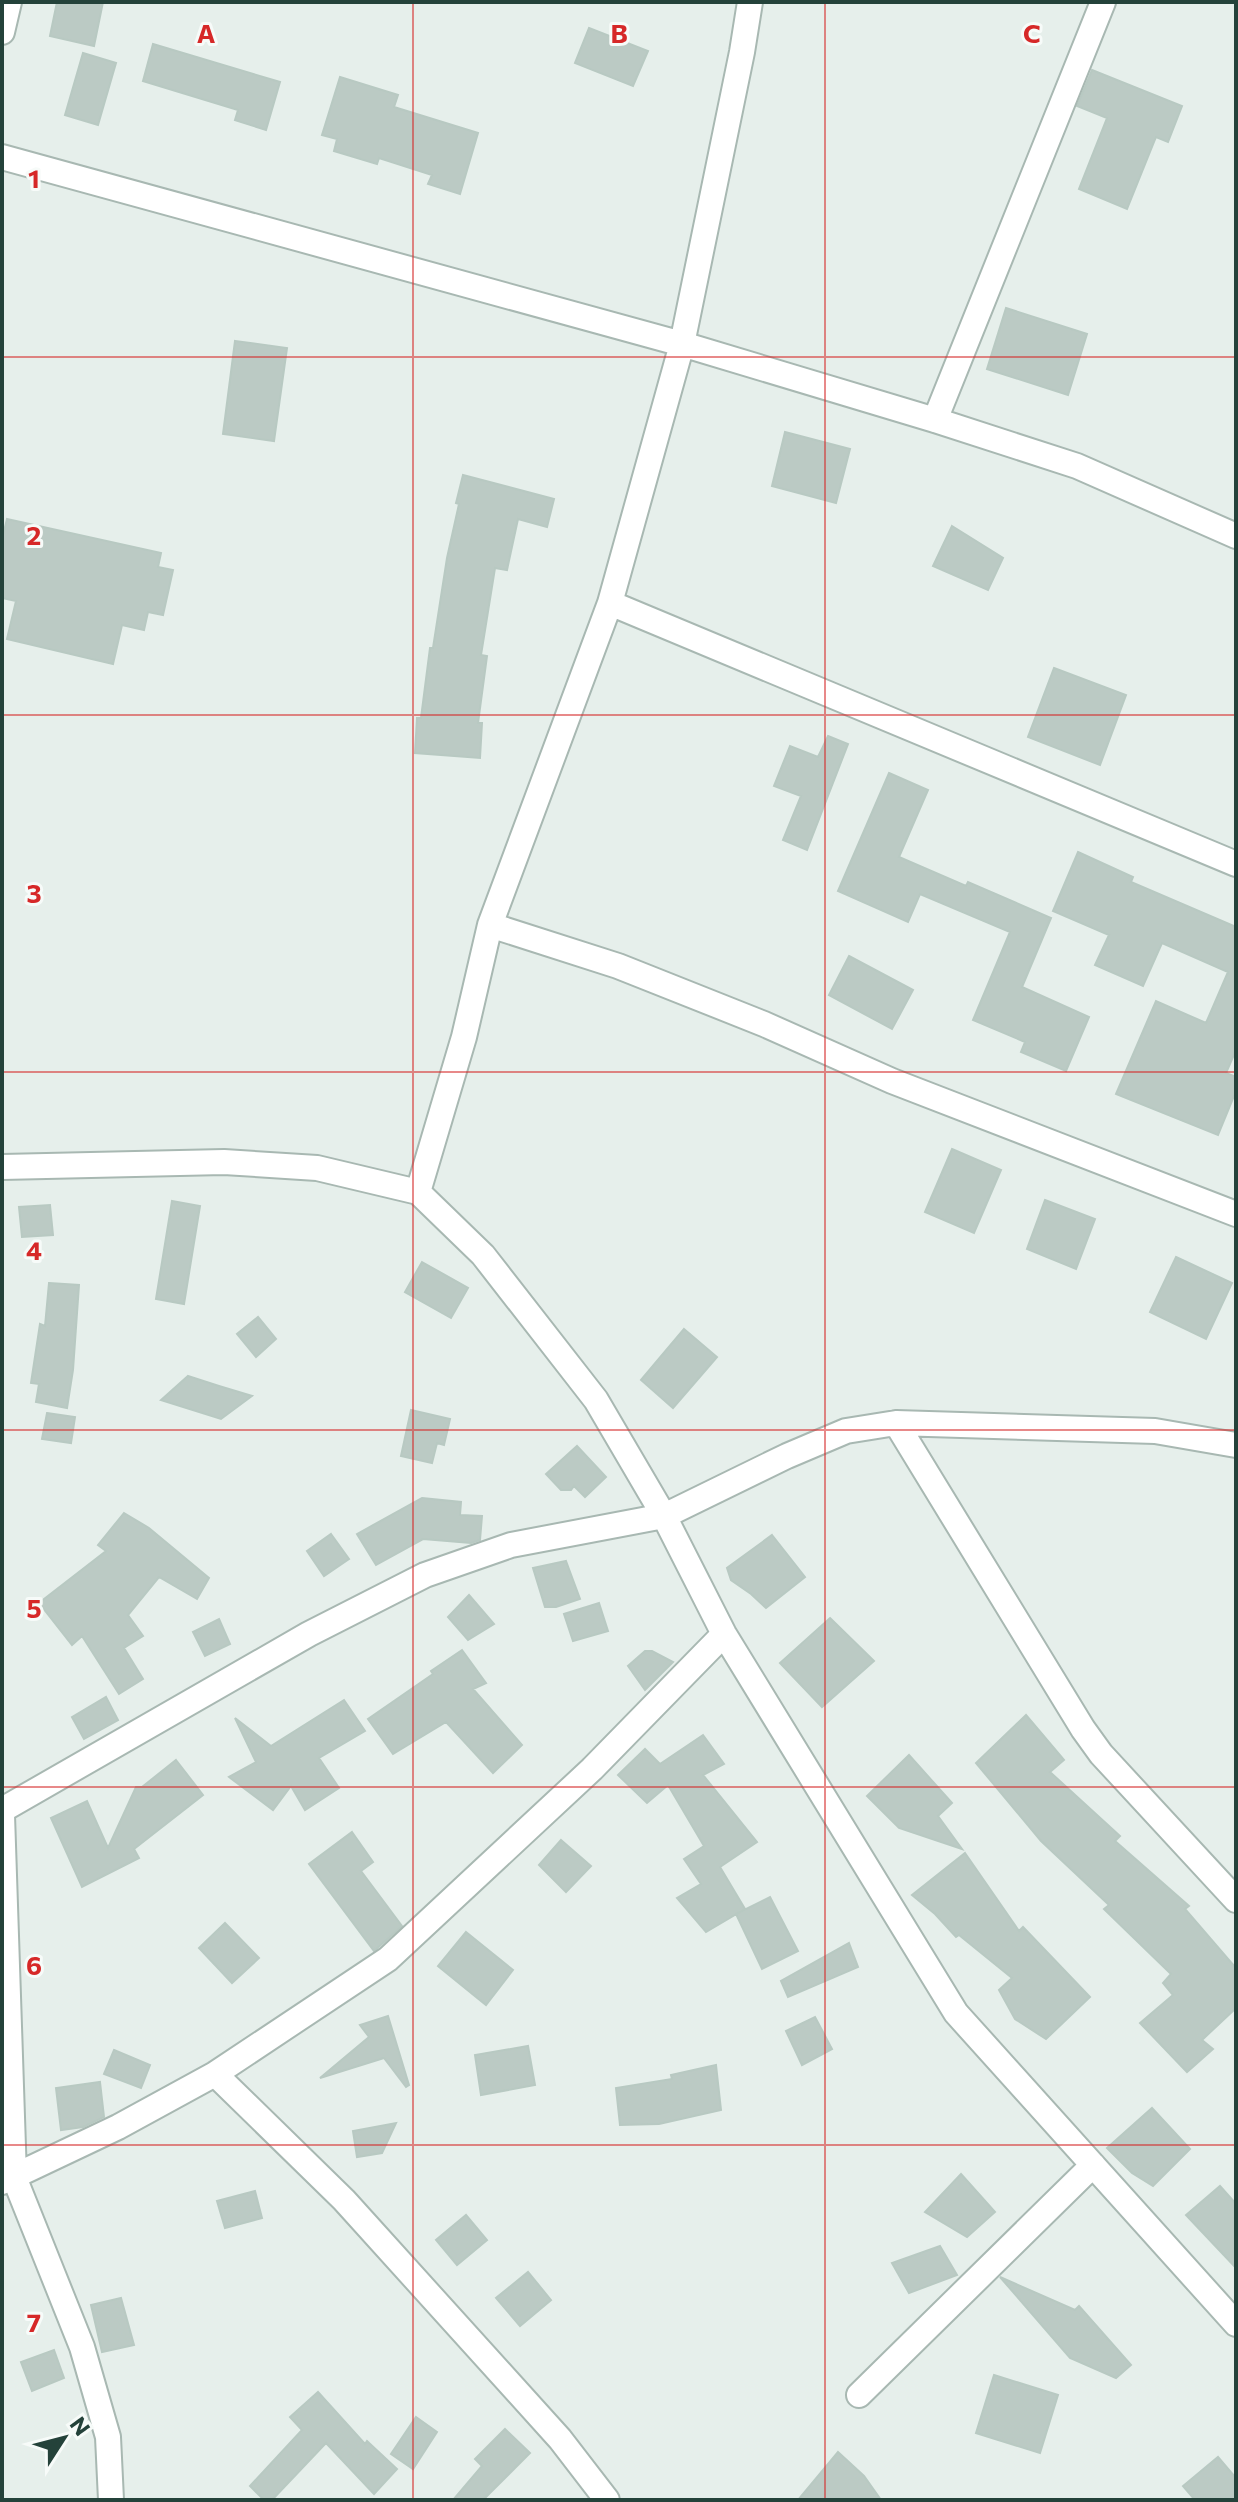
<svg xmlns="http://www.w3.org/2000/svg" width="1238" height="2502" font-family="Commissioner,sans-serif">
  <rect width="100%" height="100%" fill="#e6efeb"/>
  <path fill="#bbcac4" stroke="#b8c9c2" stroke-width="2" d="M57 2H103L94 46 50 36Z
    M589 28 648 51 633 86 575 63Z
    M153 44 280 82 266 130 235 120 238 110 143 81Z
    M83 53 116 63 98 125 65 115Z
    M1092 70 1182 106 1168 142 1156 137 1127 209 1079 189 1107 118 1077 106Z
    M340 77 398 95 394 107 478 133 460 194 428 184 432 175 379 158 377 164 334 151 337 139 322 135Z
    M1006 308 1087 334 1068 395 987 369Z
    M235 341 287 348 274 441 223 434Z
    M785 432 850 449 836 503 772 486Z
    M463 475 554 499 547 527 518 519 507 570 495 568 481 655 487 656 478 723H482L480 758 415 753 417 718H421L430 648H433L447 558 459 504 456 503Z
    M7 519 161 553 158 567 173 570 163 615 148 612 144 630 122 625 113 664 7 639 16 601 2 598V539Z
    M952 526 1003 558 988 590 933 566Z
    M1054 668 1126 695 1100 765 1028 737Z
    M828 736 848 744 807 850 783 840 801 796 774 786 790 746 818 757Z
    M889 773 928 790 899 857 966 886 968 882 1051 918 1022 987 1089 1017 1066 1071 1021 1052 1025 1042 973 1020 1010 932 920 894 908 922 838 891Z
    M1078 852 1133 877 1131 882 1236 927V1050L1226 1073 1236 1077V1091L1218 1135 1116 1094 1156 1001 1206 1023 1228 972 1162 943 1143 986 1095 965 1109 935 1053 911Z
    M849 956 913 990 892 1029 829 995Z
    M952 1149 1001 1170 974 1233 925 1212Z
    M1045 1200 1095 1219 1076 1269 1027 1249Z
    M172 1201 200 1206 184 1304 156 1299Z
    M50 1205 53 1235 22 1237 19 1207Z
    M1176 1257 1232 1283 1206 1339 1150 1312Z
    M422 1262 468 1288 451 1318 405 1292Z
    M49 1283 79 1285 73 1370 67 1408 36 1402 39 1384 31 1383 40 1324 45 1326Z
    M258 1317 276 1339 256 1357 237 1334Z
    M684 1329 717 1357 673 1408 641 1380Z
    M188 1376 219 1386 252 1396 221 1419 161 1400Z
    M411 1410 450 1419 444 1445 437 1443 432 1463 401 1456Z
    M47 1413 75 1417 71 1443 42 1439Z
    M577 1446 606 1477 585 1497 574 1486 571 1490H561L546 1474Z
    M422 1498 461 1502 460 1515 482 1516 480 1540 471 1543 423 1539 376 1565 357 1534Z
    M124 1513 149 1528 209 1578 197 1599 159 1577 128 1615 143 1636 124 1648 143 1679 119 1694 82 1636 72 1645 39 1603 106 1551 98 1545Z
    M331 1534 349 1559 324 1576 307 1551Z
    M772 1535 805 1577 766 1608 751 1594 731 1580 727 1568Z
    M566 1561 580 1599 556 1607H545L533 1568Z
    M469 1595 494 1624 468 1640 448 1617Z
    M599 1603 608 1631 573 1641 564 1614Z
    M830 1618 874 1661 822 1707 780 1663Z
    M219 1619 230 1644 205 1656 193 1632Z
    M462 1650 486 1683 473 1689 522 1745 493 1773 446 1722 393 1754 368 1719 433 1674 431 1671Z
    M645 1651H652L673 1662 645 1690 628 1666Z
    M106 1697 118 1720 84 1739 72 1717Z
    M344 1700 365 1731 319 1758 339 1788 305 1810 291 1786 273 1810 229 1777 256 1762 235 1718 271 1746Z
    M1026 1715 1064 1760 1050 1772 1120 1836 1115 1841 1189 1906 1185 1909 1236 1968V2008L1202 2040 1213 2049 1187 2072 1140 2023 1173 1995 1163 1983 1171 1974 1104 1909 1109 1905 1041 1841 976 1763Z
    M703 1735 724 1764 703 1775 757 1842 720 1867 745 1909 706 1932 677 1898 701 1884 684 1859 704 1846 668 1785 647 1803 618 1775 645 1749 660 1764Z
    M909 1755 952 1803 938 1816 962 1849 899 1828 867 1796Z
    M176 1760 203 1795 134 1849 139 1858 82 1887 51 1818 87 1801 108 1848 136 1787H142Z
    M352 1832 373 1862 361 1871 402 1926 374 1951 309 1864Z
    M561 1840 591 1866 566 1892 539 1865Z
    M965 1853 1019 1931 1023 1927 1090 1997 1046 2039 1015 2019 999 1990 1012 1978 959 1935 956 1937 935 1914 912 1895Z
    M770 1897 798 1951 762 1969 736 1914Z
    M225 1923 259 1958 232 1983 199 1948Z
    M466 1932 513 1970 486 2005 438 1966Z
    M849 1943 858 1967 788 1997 781 1981Z
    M388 2016 409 2085 406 2087 384 2058 320 2078 369 2037 360 2025Z
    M815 2017 832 2049 802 2065 786 2031Z
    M528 2046 535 2085 481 2095 475 2055Z
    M114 2050 150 2065 141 2088 104 2074Z
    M716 2065 721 2110 659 2124 620 2125 616 2088 672 2079 671 2075Z
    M100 2082 104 2117 83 2127 61 2130 56 2088Z
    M1152 2108 1190 2149 1153 2186 1132 2173 1107 2148Z
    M396 2123 382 2153 357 2157 353 2131Z
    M961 2174 995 2212 967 2237 925 2212Z
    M1220 2186 1236 2204V2268L1186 2215Z
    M255 2191 262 2218 225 2228 217 2201Z
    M466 2215 487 2240 457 2265 436 2240Z
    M940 2246 957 2275 909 2293 892 2263Z
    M528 2272 551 2300 520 2326 496 2298Z
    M1000 2277 1075 2310 1079 2306 1131 2365 1116 2378 1070 2358Z
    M121 2298 134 2345 102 2352 91 2305Z
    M54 2350 64 2378 32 2391 21 2362Z
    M994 2375 1058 2395 1040 2453 976 2433Z
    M318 2392 365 2444 367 2441 397 2469 374 2494 326 2443 272 2500H264L250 2486 302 2430 290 2417Z
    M416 2417 437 2432 413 2469 391 2454Z
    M505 2429 530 2453 483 2500H453L482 2466 475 2459Z
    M838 2452 864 2476 881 2500H798Z
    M1218 2457 1236 2478V2500H1195L1183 2486Z"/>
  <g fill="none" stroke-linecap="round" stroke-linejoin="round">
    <g stroke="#a8b8b2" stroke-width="28">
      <path id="minor" d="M2 32 9 2
        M2 157 682 344 935 420 1077 466 1236 536
        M935 420 1103 2
        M610 603 1236 864
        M490 925 618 966 764 1024 892 1081 1236 1214
        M2 1167 224 1162 317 1168 418 1192 483 1255 596 1400 664 1516 724 1634 956 2013 1236 2324
        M418 1192 464 1037 490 925 610 603 682 344 742 52 750 2
        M896 1423 1083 1729 1101 1754 1236 1900
        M2 1810 309 1634 425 1575 511 1545 664 1516 787 1456 846 1431 896 1423 1155 1431 1236 1445
        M2 1815 14 2177 82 2347 108 2437 111 2500
        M215 2074 344 2200 560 2439 607 2500
        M2 2182 118 2127 215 2074 388 1959 592 1769 724 1634
        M859 2395 1093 2165"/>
    </g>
    <use href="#minor" stroke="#fff" stroke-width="24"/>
  </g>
  <path fill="none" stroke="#d62828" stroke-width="2" stroke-opacity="0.55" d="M413 2V2500M825 2V2500M2 357H1236M2 715H1236M2 1072H1236M2 1430H1236M2 1787H1236M2 2145H1236"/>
  <g font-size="26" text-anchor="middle" font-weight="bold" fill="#d62828" stroke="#f7fbf9" stroke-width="6" stroke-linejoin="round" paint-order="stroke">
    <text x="206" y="43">A</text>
    <text x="619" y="43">B</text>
    <text x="1032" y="43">C</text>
    <text x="34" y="188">1</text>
    <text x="34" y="545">2</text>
    <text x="34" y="903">3</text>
    <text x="34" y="1260">4</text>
    <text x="34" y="1618">5</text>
    <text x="34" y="1975">6</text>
    <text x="34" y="2332">7</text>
  </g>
  <rect width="1238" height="2502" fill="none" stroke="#24423a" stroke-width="8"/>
  <g transform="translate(64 2438) rotate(54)" stroke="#f7fbf9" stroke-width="6" paint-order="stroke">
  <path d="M0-6L14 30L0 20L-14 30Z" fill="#24423a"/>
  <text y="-12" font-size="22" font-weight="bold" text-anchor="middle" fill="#24423a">N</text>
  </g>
</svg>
